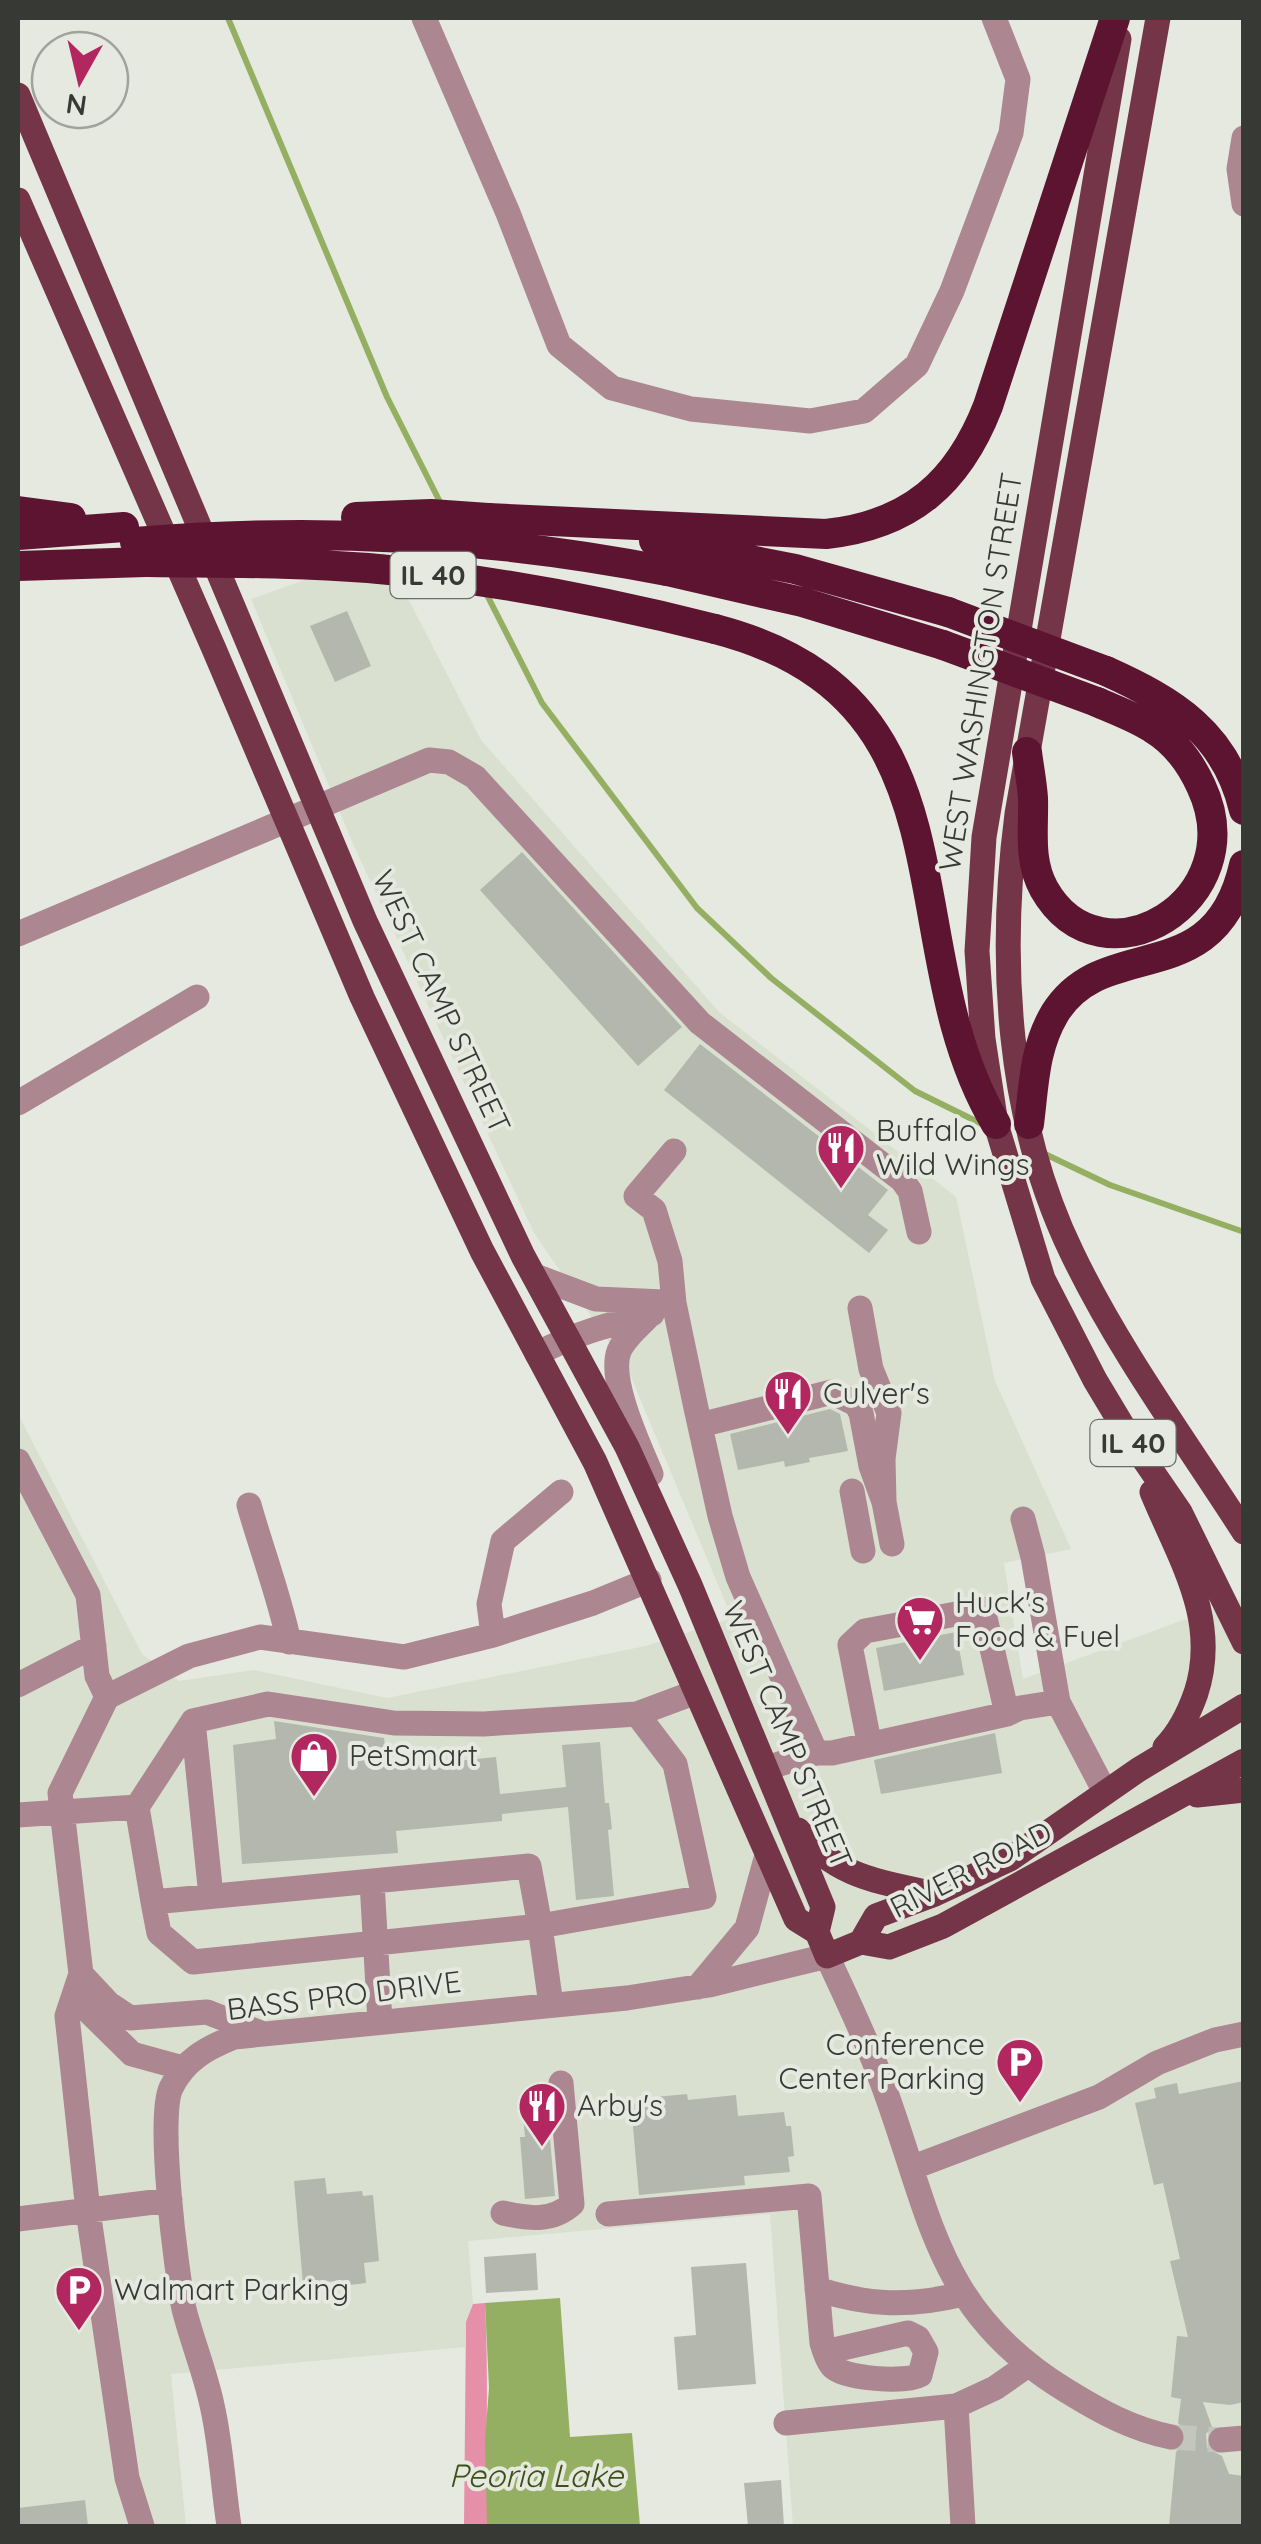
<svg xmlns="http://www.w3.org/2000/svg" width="1261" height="2544" font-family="Quicksand,sans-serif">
  <rect width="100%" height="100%" fill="#e5e9df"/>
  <path fill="#d9e0cf" d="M384 552 481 740 719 1012 956 1197 995 1381 1071 1549 1004 1563 1023 1679 1243 1598V2526H793L770 2214 468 2241 473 2304 466 2322 465 2347 171 2374 186 2526H18V1414L142 1654 179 1681 254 1670 387 1698 646 1646 732 1618 628 1370 534 1233 354 846 251 599Z"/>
  <path fill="#e58fa8" d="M485 2303C489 2378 485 2452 488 2526H464L466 2322 473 2304Z"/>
  <path fill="#95af62" d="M560 2298 570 2437 632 2433 640 2526H487L485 2440 489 2388 485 2303Z"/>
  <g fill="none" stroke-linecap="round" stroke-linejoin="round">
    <path stroke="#95af62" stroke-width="6" d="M228 18 387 397 442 506
      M486 593 542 703 697 908 771 978 915 1091 984 1125
      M1045 1154 1110 1185 1244 1232"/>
  </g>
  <path fill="#b3b7ad" d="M347 611 371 666 335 682 310 626Z
    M522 852 682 1027 638 1066 480 890Z
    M700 1044 888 1190 868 1215 888 1230 869 1253 664 1090Z
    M830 1409 840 1414 848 1451 809 1458 810 1462 785 1467 784 1461 738 1470 730 1434Z
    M956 1632 964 1675 884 1691 876 1648Z
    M274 1721 384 1738 388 1768 496 1757 500 1794 566 1787 562 1745 600 1742 605 1803H609L612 1829 608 1830 614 1896 576 1900 568 1807 502 1814V1821L396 1831 398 1853 242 1864 233 1745 276 1739Z
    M995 1733 1002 1773 881 1794 874 1760Z
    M1244 2081V2402L1230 2405 1203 2402 1212 2427 1206 2434 1207 2448 1222 2456 1229 2474 1244 2476V2526H1169L1176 2452 1187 2440 1186 2431 1178 2423 1181 2399 1171 2397 1177 2336 1188 2337 1170 2261 1180 2259 1163 2183 1154 2185 1135 2103 1156 2098 1154 2088 1177 2083 1179 2094Z
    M687 2094 688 2100 736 2095 738 2116 784 2112 786 2126H791L794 2156 788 2157 790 2172 744 2176 745 2185 639 2195 631 2104 656 2102V2097Z
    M547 2104 555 2196 525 2199 520 2137H525L522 2106Z
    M325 2178 327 2194 362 2191 363 2196 373 2195 379 2261 364 2263 366 2283 350 2285 349 2280 303 2284 294 2181Z
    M536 2253 538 2290 486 2293 484 2257Z
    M746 2263 756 2384 678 2390 674 2337 696 2335 691 2267Z
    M781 2480 784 2526H748L744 2483Z
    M85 2500 88 2526H18V2508Z"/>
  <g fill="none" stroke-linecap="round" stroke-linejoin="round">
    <path stroke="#c2c6bd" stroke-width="25" stroke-dasharray="25 12" stroke-linecap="butt" d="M1171 2437 1221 2440"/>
    <path stroke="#ac8690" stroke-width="25" d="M424 18 508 213 559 345 612 388 691 409 810 421 864 411 917 365 952 291 1011 133 1018 79 994 18
      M1244 138 1239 169 1244 204
      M18 934 429 760 449 762 475 777 700 1023 902 1180 910 1191 919 1232
      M18 1103 197 997
      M674 1151 636 1196 654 1210 670 1261 674 1303 696 1408 720 1516 738 1577 816 1753
      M535 1276 596 1299 664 1302
      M860 1308 871 1369 889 1413 883 1459 884 1502 892 1544
      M537 1354C575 1333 611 1324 652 1314
      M700 1425 832 1392 856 1404 861 1413 871 1466 884 1502
      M18 1461 88 1595 97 1676 107 1697 60 1793 81 1974 67 2016 88 2211 127 2478 142 2526
      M651 1474C639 1445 608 1380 619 1351 625 1337 640 1325 651 1314
      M852 1491 863 1551
      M249 1505C262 1551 279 1595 289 1642
      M1023 1519 1033 1557 1058 1702 1105 1792
      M493 1635 489 1604 503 1541 561 1492
      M18 1685 94 1646
      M107 1697 189 1656 260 1637 404 1657 493 1635 593 1603 649 1580
      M193 1721 211 1896
      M869 1742 850 1645 865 1631 983 1609 1007 1714
      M766 1768 816 1753H832L1007 1714 1020 1708 1058 1702
      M137 1807 153 1902
      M18 1815 137 1807 193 1721 268 1704 394 1723 484 1724 637 1714
      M529 1866 540 1926 193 1962 159 1933 153 1902Z
      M372 1882 380 2022
      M81 1974 109 2004 130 2018 207 2012 258 2032
      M698 1987 747 1928 767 1855
      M75 1998 132 2054 183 2068
      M551 2005 540 1926 704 1897 675 1764 637 1714 696 1692
      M911 2168 1099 2097 1157 2063 1215 2040 1244 2034
      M503 2213C529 2219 552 2222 572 2204L561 2083
      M608 2214 809 2196 822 2343C824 2350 827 2360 832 2366 843 2379 906 2383 920 2375L926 2352 918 2338 908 2333 825 2352
      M18 2219 170 2200
      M817 2289C870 2306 909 2307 963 2294
      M956 2406 963 2526
      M786 2423 956 2406 995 2388 1028 2365
      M1221 2440 1244 2438
      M229 2526C223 2486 221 2444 212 2405 205 2372 192 2341 184 2309 176 2271 157 2118 171 2088 184 2060 207 2048 234 2037L627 1998 709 1985 827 1956C845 1995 864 2034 879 2074 931 2209 932 2309 1067 2391 1101 2412 1132 2429 1171 2437"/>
    <path stroke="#743549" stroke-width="25" d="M1158 18 1017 814C998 960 1007 1119 1072 1253 1119 1351 1185 1440 1244 1532
      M1119 39 984 837 977 951 983 1039 996 1124 1043 1279 1095 1380 1134 1445 1180 1512 1244 1642
      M18 95 365 921 523 1256 627 1447 690 1585 823 1907 817 1932
      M18 200 214 649 362 997 482 1251 595 1462 796 1919 817 1932
      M1152 1492C1179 1558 1220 1619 1196 1693 1189 1713 1180 1732 1165 1747
      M1197 1795 1244 1790
      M798 1830C837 1878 878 1881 935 1894
      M817 1932 827 1956 861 1942
      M861 1942 876 1916 935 1894 1010 1859 1138 1770 1244 1706
      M861 1942 889 1947 943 1926 1244 1761"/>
    <path stroke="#5d1431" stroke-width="30" d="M18 511 71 518
      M488 518 826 534C910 525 958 483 988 406L1115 18
      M18 535 124 527
      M654 541 795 569 948 612
      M18 566 146 562
      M667 571 802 602 943 645
      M715 629C985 699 889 945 996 1124
      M1106 671C1173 701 1226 733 1244 810
      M1027 752C1029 768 1032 783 1033 798 1034 829 1028 860 1044 889 1102 991 1255 900 1201 786 1190 762 1174 741 1152 728 1135 717 1115 710 1097 702
      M1029 1124C1034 1085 1034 1048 1055 1013 1105 933 1215 994 1244 865"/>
    <path stroke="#5d1431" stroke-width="30" d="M356 517 431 514 488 518
      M135 542C317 527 488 536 667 571
      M146 562C220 563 294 562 368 568 485 578 601 600 715 629
      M948 612 1106 671
      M943 645 1097 702"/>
  </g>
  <defs>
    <g id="restaurant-pin" transform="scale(2.5)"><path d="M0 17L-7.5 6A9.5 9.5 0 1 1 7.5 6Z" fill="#b32760" stroke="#e5e9df"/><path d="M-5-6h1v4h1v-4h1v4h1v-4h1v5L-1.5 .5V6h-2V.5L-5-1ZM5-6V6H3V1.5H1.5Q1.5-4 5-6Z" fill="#fff"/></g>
    <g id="supermarket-pin" transform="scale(2.5)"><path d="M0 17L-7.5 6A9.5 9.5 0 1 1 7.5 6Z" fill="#b32760" stroke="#e5e9df"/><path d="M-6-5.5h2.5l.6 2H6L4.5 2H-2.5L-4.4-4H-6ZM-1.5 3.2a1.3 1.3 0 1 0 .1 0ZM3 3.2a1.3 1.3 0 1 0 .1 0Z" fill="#fff"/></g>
    <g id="shop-pin" transform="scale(2.5)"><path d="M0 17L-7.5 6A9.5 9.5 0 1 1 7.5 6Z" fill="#b32760" stroke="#e5e9df"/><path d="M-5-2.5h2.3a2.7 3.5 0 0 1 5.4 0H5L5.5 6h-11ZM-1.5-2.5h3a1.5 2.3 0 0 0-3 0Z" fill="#fff"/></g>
    <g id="parking-pin" transform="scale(2.5)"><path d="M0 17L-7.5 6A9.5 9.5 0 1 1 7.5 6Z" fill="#b32760" stroke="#e5e9df"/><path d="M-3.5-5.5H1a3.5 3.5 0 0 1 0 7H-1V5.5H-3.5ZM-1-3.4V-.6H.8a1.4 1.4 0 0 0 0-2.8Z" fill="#fff"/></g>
  </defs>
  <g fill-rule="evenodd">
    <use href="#restaurant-pin" x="841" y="1148"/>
    <use href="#restaurant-pin" x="788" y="1394"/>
    <use href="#supermarket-pin" x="920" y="1620"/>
    <use href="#shop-pin" x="314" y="1756"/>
    <use href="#parking-pin" x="1020" y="2062"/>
    <use href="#restaurant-pin" x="542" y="2106"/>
    <use href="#parking-pin" x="79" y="2290"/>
  </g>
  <g text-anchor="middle" stroke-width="8" stroke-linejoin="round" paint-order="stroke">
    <g fill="#e5e9df" stroke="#6b6e68" stroke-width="2.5">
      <rect x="390.5" y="552" width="85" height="46" rx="8"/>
      <rect x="1090.5" y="1420" width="85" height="46" rx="8"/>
    </g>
    <g font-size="28" font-weight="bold" fill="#373935">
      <text x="433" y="585">IL 40</text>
      <text x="1133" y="1453">IL 40</text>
    </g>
    <g font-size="30" fill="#373935" stroke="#e5e9df">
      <text transform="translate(981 672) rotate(-81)" y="10">WEST WASHINGTON STREET</text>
      <text transform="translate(441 1002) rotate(65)" y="10">WEST CAMP STREET</text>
      <text transform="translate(787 1735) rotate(67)" y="10">WEST CAMP STREET</text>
      <text transform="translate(971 1870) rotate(-27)" y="10">RIVER ROAD</text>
      <text transform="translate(344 1996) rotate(-7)" y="10">BASS PRO DRIVE</text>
    </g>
    <g font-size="30" fill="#373935" stroke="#e5e9df" text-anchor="start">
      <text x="876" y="1141">Buffalo<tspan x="876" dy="34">Wild Wings</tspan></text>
      <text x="823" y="1404">Culver's</text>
      <text x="955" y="1613">Huck's<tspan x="955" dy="34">Food &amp; Fuel</tspan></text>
      <text x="349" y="1766">PetSmart</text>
      <text x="985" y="2055" text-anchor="end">Conference<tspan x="985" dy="34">Center Parking</tspan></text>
      <text x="577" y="2116">Arby's</text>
      <text x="114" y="2300">Walmart Parking</text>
    </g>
    <g font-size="32" font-style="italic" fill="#3e4f17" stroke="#e5e9df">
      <text x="536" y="2487">Peoria Lake</text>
    </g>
  </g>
  <rect width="1261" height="2544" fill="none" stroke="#373935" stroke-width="40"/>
  <g transform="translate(80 80) rotate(188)"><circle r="48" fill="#e5e9df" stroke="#9fa39b" stroke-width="2.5"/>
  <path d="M0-8L18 38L0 25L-18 38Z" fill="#b32760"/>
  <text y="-15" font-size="28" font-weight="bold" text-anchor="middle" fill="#373935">N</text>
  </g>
</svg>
